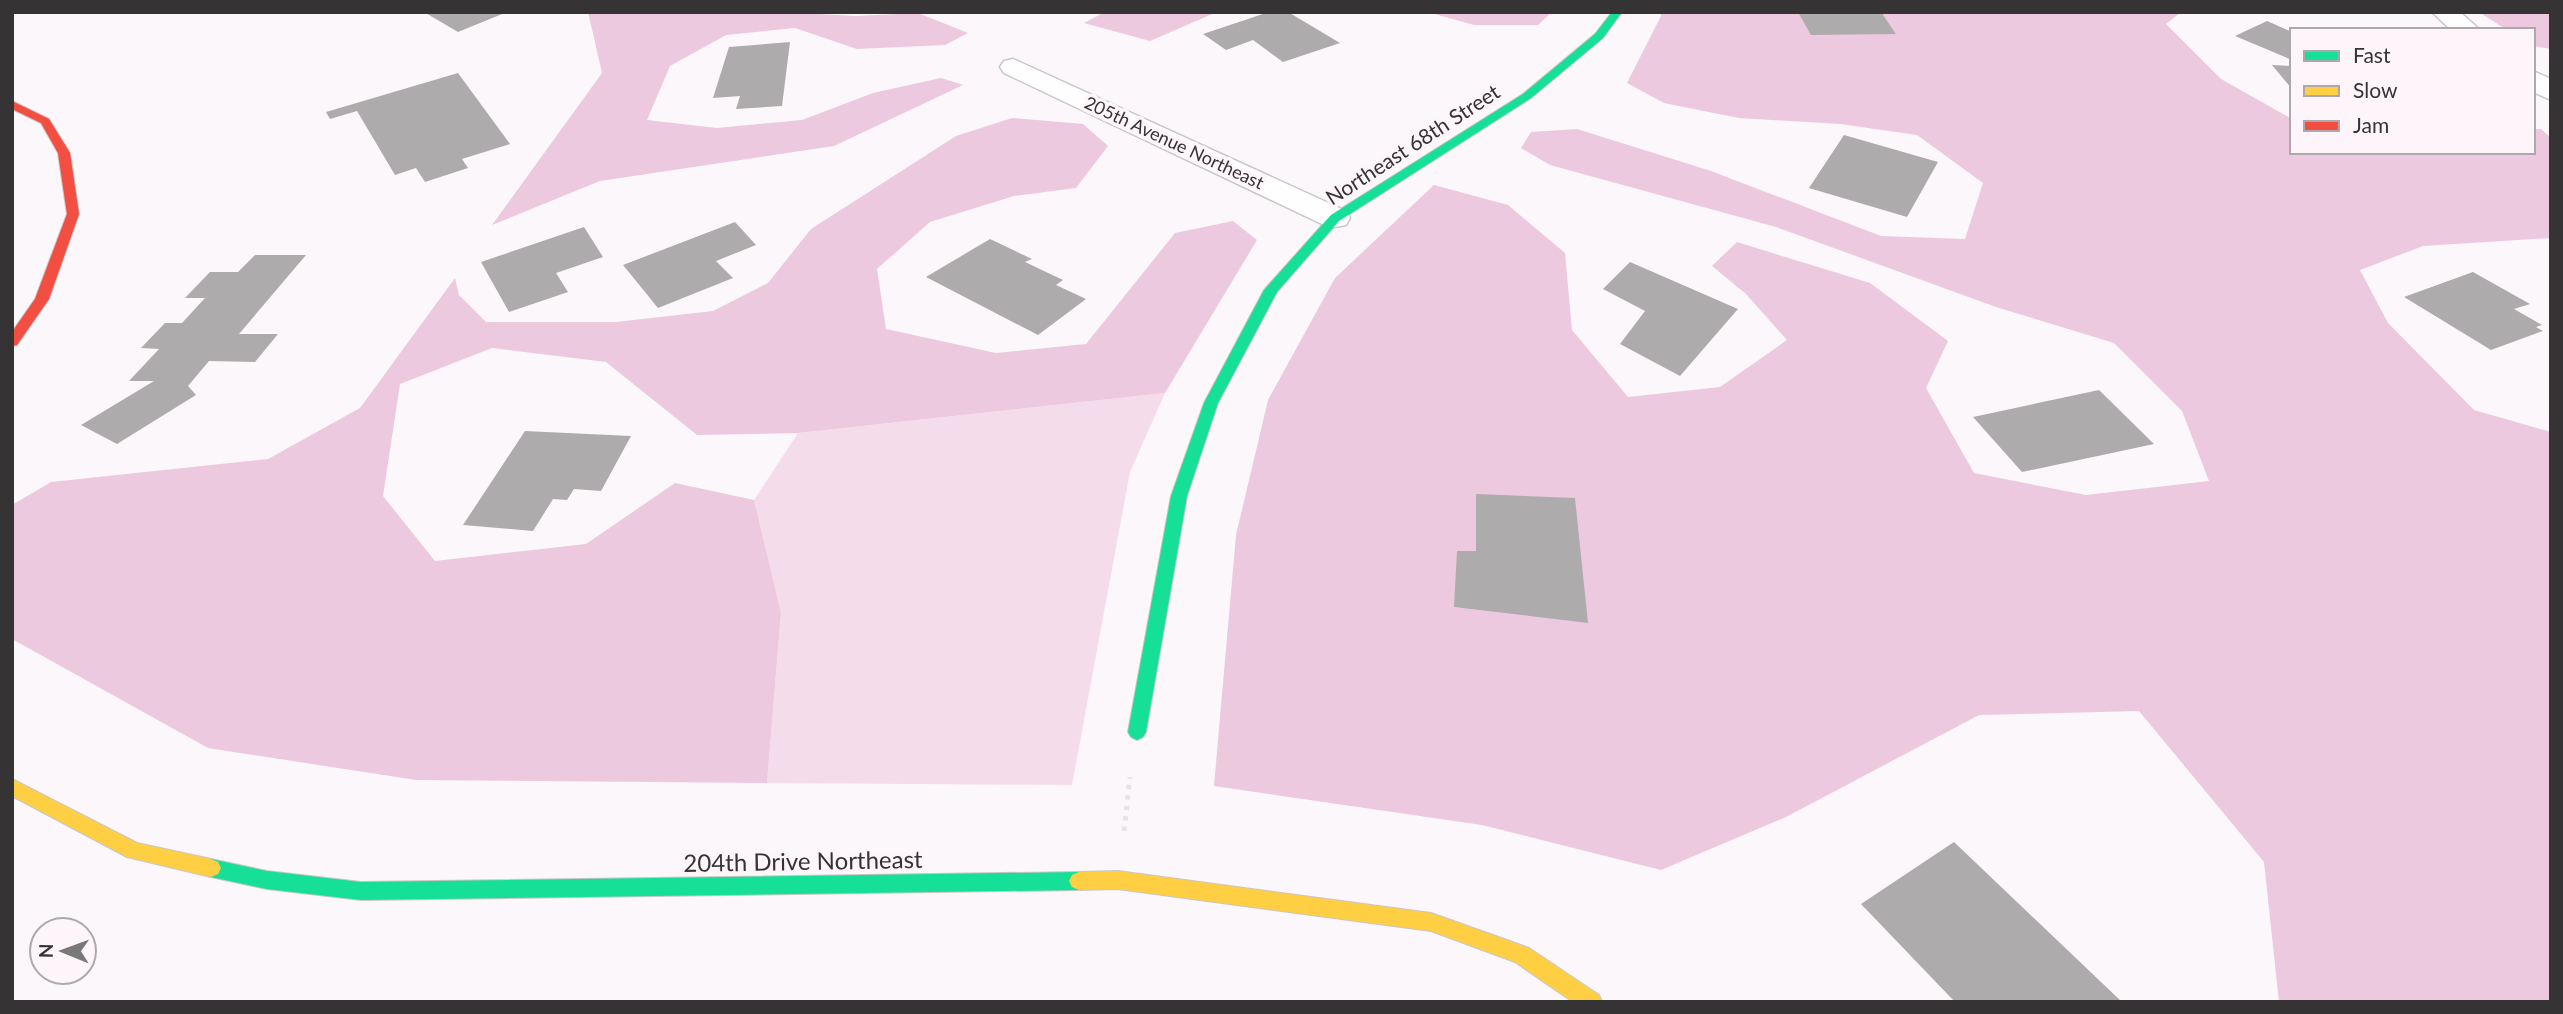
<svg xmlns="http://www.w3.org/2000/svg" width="2563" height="1014" font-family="Lato,sans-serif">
  <rect width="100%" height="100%" fill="#fcf7fa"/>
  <path fill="#f5dceb" d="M1165 393 1130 472 1072 785 767 783 781 614 754 500 798 433Z"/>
  <path fill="#ecc9df" d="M588 12H784L856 16 918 13 968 33 945 45 857 49 795 28 726 35 670 66 647 120 717 128 802 120 873 93 941 78 963 85 834 146 600 181 492 225 602 73Z
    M1105 12H1217L1150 41 1084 23Z
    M1427 12H1552L1538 25H1474Z
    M1661 12H2181L2166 24 2221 79 2292 119V152H2533V129H2541L2551 138V238L2423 246 2360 270 2388 323 2474 410 2551 432V1002H2279L2264 862 2139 711 1979 715 1786 817 1661 870 1482 825 1214 786 1236 535 1268 400 1335 278 1434 185 1508 205 1565 253 1572 330 1628 397 1720 387 1787 340 1746 294 1712 266 1737 242 1870 283 1948 341 1926 388 1974 473 2086 495 2209 481 2182 411 2114 343 1996 307 1776 227 1550 165 1521 148 1531 132 1577 129 1711 171 1881 236 1965 239 1983 183 1917 135 1840 124 1739 118 1664 103 1627 83 1661 16Z
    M2479 12H2551V49L2533 46V30H2507Z
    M1012 118 1083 124 1108 146 1076 188 1014 196 930 222 877 269 886 329 996 353 1086 344 1175 233 1233 221 1257 240 1165 393 798 433 697 435 606 362 492 348 400 384 383 496 435 561 586 544 675 483 754 500 781 613 767 783 416 780 208 748 12 639V505L51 482 268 459 360 408 455 278 459 295 486 322H616L713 311 768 283 811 229 956 136Z"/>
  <path fill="#aeabad" d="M424 12H507L458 32Z
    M1269 12H1288L1340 43 1283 62 1253 40 1226 50 1203 34Z
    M1798 12H1881L1896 34 1811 35Z
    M2267 21 2292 32V60L2235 36Z
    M790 42 782 106 736 109 740 96 713 98 729 47Z
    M2272 65 2292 66V89Z
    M458 73 510 144 462 159 468 168 425 182 416 168 395 175 357 111 330 119 326 112Z
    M1844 135 1938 162 1907 217 1809 188Z
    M735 222 756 245 716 261 733 278 658 308 623 265Z
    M584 227 603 257 556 273 568 292 509 312 481 262Z
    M990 239 1032 259 1025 262 1063 280 1056 285 1086 299 1038 335 926 277Z
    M255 255H306L239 334H278L255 362 209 361 188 386 196 395 117 444 81 425 154 381H129L159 349 141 348 165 323H182L205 298H185L210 272H238Z
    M1630 262 1738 309 1680 376 1620 344 1645 311 1603 289Z
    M2473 272 2530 304 2514 309 2542 325 2536 327 2543 331 2491 350 2404 297Z
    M2099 390 2154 444 2022 472 1973 417Z
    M525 431 631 436 601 491 574 489 567 500 553 499 533 531 463 525Z
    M1476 494 1575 498 1588 623 1454 607 1457 551H1476Z
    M1954 842 2122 1002H1955L1861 904Z"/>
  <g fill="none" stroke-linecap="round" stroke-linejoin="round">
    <g stroke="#c9c6c8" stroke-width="3">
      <path id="street" d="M2432 12H2460L2480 30H2451Z
        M1013 59 1346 211 1350 218 1346 225 1335 227 1324 225 1004 73 1000 67 1004 61Z
        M2533 71 2551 79V100L2533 92Z"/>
    </g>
    <g stroke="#c9c6c8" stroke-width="2">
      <path id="fast" d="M1612 12H1622L1603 38 1531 98 1339 221 1277 292 1218 403 1187 496 1146 732 1143 737 1137 740 1131 737 1128 732 1171 496 1204 403 1264 290 1331 215 1523 94 1595 34Z
        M211 859 267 871 361 882 1079 872 1086 875 1089 881 1086 887 1079 890 361 900 267 889 211 877 204 874 201 868 204 862Z"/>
    </g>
    <g stroke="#c9c6c8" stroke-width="2">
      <path id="slow" d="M12 779 137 843 211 859 218 862 221 868 218 874 211 877 127 857 12 796Z
        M1118 871 1431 913 1529 948 1599 995 1602 1002H1573L1515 962 1431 931 1118 889 1079 890 1072 887 1069 881 1072 875 1079 872Z"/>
    </g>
    <g stroke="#c9c6c8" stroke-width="2">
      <path id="jam" d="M12 101 49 119 70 153 79 214 49 299 17 345 12 346V332L35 299 67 214 58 153 41 123 12 109Z"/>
    </g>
    <path stroke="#e6e4e5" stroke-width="5" stroke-dasharray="4.5 6" stroke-linecap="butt" d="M1124 831 1130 777"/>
    <use href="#street" fill="#fffefe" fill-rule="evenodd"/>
    <use href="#fast" fill="#16e098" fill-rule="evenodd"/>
    <use href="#slow" fill="#ffcf43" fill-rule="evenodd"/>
    <use href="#jam" fill="#f24e42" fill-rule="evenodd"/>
  </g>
  <g text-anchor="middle" stroke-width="7" stroke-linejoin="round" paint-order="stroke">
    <g font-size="18" fill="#363335" stroke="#fef5fa">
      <text transform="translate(1174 143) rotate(25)" y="6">205th Avenue Northeast</text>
    </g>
    <g font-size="21" fill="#363335" stroke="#fef5fa">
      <text transform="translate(1413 145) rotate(-33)" y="7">Northeast 68th Street</text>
    </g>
    <g font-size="24" fill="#363335" stroke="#fef5fa">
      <text transform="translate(803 862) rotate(-1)" y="8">204th Drive Northeast</text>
    </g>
  </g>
  <rect width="2563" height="1014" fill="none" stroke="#363335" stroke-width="28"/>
  <rect x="2290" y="28" width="245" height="126" fill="#fef5fa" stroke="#aea7ab" stroke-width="2"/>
  <rect x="2304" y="51" width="35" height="10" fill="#16e098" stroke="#aea7ab" stroke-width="2"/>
  <text x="2353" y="63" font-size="21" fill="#363335">Fast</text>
  <rect x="2304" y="86" width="35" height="10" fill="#ffcf43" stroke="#aea7ab" stroke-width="2"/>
  <text x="2353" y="98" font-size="21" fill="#363335">Slow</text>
  <rect x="2304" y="121" width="35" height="10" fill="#f24e42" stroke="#aea7ab" stroke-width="2"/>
  <text x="2353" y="133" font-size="21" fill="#363335">Jam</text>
  <g transform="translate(63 951) rotate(271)"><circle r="33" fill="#fef5fa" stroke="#aea7ab" stroke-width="2"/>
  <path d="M0-5L12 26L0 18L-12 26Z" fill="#7b787a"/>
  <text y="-10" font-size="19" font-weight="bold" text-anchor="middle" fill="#363335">N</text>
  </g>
</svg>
